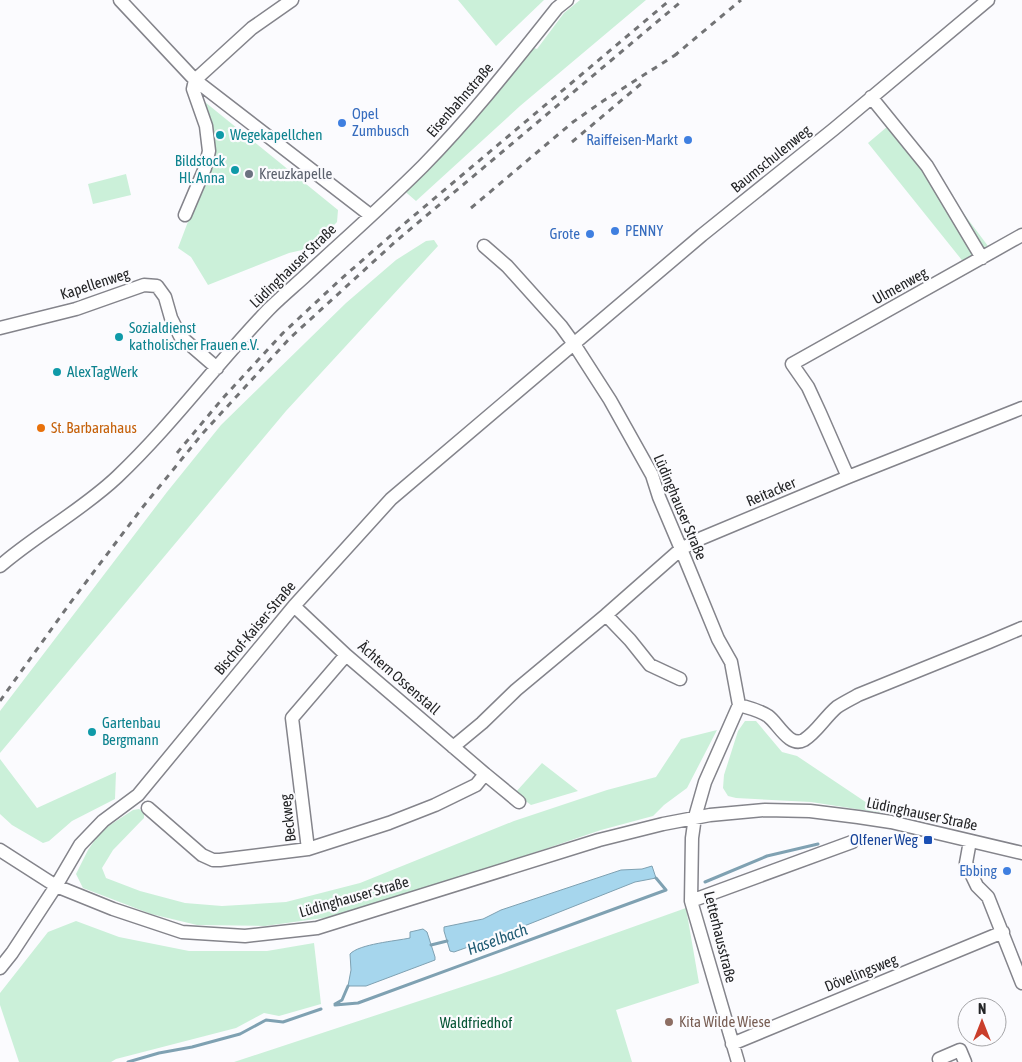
<svg xmlns="http://www.w3.org/2000/svg" width="1022" height="1062" font-family="'Asap Condensed',sans-serif">
  <rect width="100%" height="100%" fill="#fbfbfe"/>
  <path fill="#cbf0d9" d="M458 0H544L496 46Z
    M580 0H646L520 106 416 201 401 188 528 46 537 49 564 13Z
    M200 98 338 210 337 222 311 248 289 253 208 285 191 257 178 248 208 169Z
    M894 121 991 250 965 264 868 143Z
    M126 174 131 195 93 204 88 184Z
    M434 240 438 246 286 411 0 753V711L167 492 221 425 346 303 396 260 426 241Z
    M745 721H756L782 752 797 756 882 813 811 802 736 798 728 796 723 788 724 775 738 731Z
    M717 730 687 788 664 805 653 816 601 830 373 907 330 917 265 926 197 925 151 914 83 888 76 874 88 850 101 831 133 810 139 809 144 812V818L113 850 102 868 106 878 140 891 185 903 222 906 286 902 360 883 514 821 607 790 656 777 681 739Z
    M0 759 37 808 116 772 115 799 72 821 49 841 43 843 12 825 0 814Z
    M542 763 578 791 531 805 515 793Z
    M686 908 699 983 616 1010 632 1062H234L501 974Z
    M76 921 119 937 189 951H267L314 943 321 1004 279 1016 264 1013 236 1028 116 1059 111 1062H19L0 1005V993L48 932Z"/>
  <path fill="#a6d6ed" stroke="#7fa1b2" d="M652 866 656 878 635 882 499 936 454 952 450 951 444 931V927L483 919 501 910 621 870 642 869Z
    M423 929 427 932 435 957V960L366 986H348L351 970 350 954C359 944 396 941 410 938V932Z"/>
  <g fill="none" stroke-linecap="round" stroke-linejoin="round">
    <path stroke="#7fa1b2" stroke-width="3" d="M705 882 767 856 818 844
      M431 945 447 941
      M335 1004 342 1000 348 986
      M335 1005 358 1003 666 890 656 878
      M128 1062 159 1053 192 1047 240 1034 266 1020 283 1022 321 1009"/>
    <g stroke="#84848b" stroke-width="15">
      <path id="minor" d="M120 0 195 80 370 215
        M195 80 252 28 292 0
        M871 97 927 166 982 258
        M185 215 205 168 209 151 206 126 193 89 195 80
        M484 246 507 266 561 326 574 344 610 400 652 475 659 497 681 549 718 639 731 662 739 705C749 708 759 710 768 716 778 723 789 748 804 740 817 732 825 717 837 707 843 703 851 699 858 695L989 642 1022 628
        M0 328 76 309 144 285 157 286 165 297 171 318 180 336 217 368
        M848 477 820 413 808 387 792 364 1022 235
        M0 566C37 534 81 511 117 477 172 425 217 363 269 309 280 298 293 287 304 277 344 240 385 204 423 166 472 116 514 62 557 8L567 0
        M606 615 630 640 650 665 680 679
        M453 747 482 723 516 690 606 615 681 549 702 538 848 477 1022 408
        M485 774 519 802
        M148 808 202 855 213 860H220L308 849 389 823 435 805 476 785 485 774 346 655 294 606
        M970 841 966 863 977 886 988 897 1022 983
        M308 849 292 718 346 655
        M0 850 56 886 113 909 182 932 245 936 317 928 599 840 663 824 710 815 765 810 810 811 858 817 891 822 1022 853
        M691 901 852 842
        M0 968 12 953 56 886 80 845 103 821 138 795 294 606 391 499 702 235 834 129 988 0
        M732 1044 1003 932
        M738 1062 691 901 692 838 695 817 705 782 739 705
        M940 1062 939 1059 960 1050 965 1062"/>
    </g>
    <use href="#minor" stroke="#fff" stroke-width="12"/>
    <path stroke="#727375" stroke-width="3" stroke-dasharray="6 6" stroke-linecap="butt" d="M674 56 741 0
      M572 142 642 83
      M471 208 573 122 603 101 680 52
      M177 453 223 398 283 333 341 279 404 224 670 0
      M0 701 68 606 142 508 203 433 290 338 395 242 683 0"/>
  </g>
  <g fill="#3f7fe0" stroke="#fbfbfe" stroke-width="2">
    <circle cx="342" cy="123" r="5"/>
    <circle cx="688" cy="140" r="5"/>
    <circle cx="615" cy="231" r="5"/>
    <circle cx="590" cy="234" r="5"/>
    <circle cx="1007" cy="871" r="5"/>
  </g>
  <g fill="#0f9aa8" stroke="#fbfbfe" stroke-width="2">
    <circle cx="220" cy="135" r="5"/>
    <circle cx="235" cy="170" r="5"/>
    <circle cx="119" cy="337" r="5"/>
    <circle cx="57" cy="372" r="5"/>
    <circle cx="92" cy="732" r="5"/>
  </g>
  <circle fill="#6b7280" stroke="#fbfbfe" stroke-width="2" cx="249" cy="174" r="5"/>
  <circle fill="#e8710a" stroke="#fbfbfe" stroke-width="2" cx="41" cy="428" r="5"/>
  <rect fill="#1a4fb4" stroke="#fbfbfe" stroke-width="2" x="923" y="835" width="10" height="10" rx="2.5"/>
  <circle fill="#8d6e63" stroke="#fbfbfe" stroke-width="2" cx="669" cy="1022" r="5"/>
  <g text-anchor="middle" stroke-width="4.5" stroke-linejoin="round" paint-order="stroke">
    <g font-size="15" fill="#242527" stroke="#fbfbfe">
      <text transform="translate(460 100) rotate(-49)" y="5">Eisenbahnstraße</text>
      <text transform="translate(771 159) rotate(-39)" y="5">Baumschulenweg</text>
      <text transform="translate(293 266) rotate(-44)" y="5">Lüdinghauser Straße</text>
      <text transform="translate(95 284) rotate(-18)" y="5">Kapellenweg</text>
      <text transform="translate(900 286) rotate(-29)" y="5">Ulmenweg</text>
      <text transform="translate(771 492) rotate(-23)" y="5">Reitacker</text>
      <text transform="translate(680 507) rotate(67)" y="5">Lüdinghauser Straße</text>
      <text transform="translate(255 628) rotate(-50)" y="5">Bischof-Kaiser-Straße</text>
      <text transform="translate(399 678) rotate(41)" y="5">Ächtern Ossenstall</text>
      <text transform="translate(922 814) rotate(12)" y="5">Lüdinghauser Straße</text>
      <text transform="translate(288 818) rotate(-97)" y="5">Beckweg</text>
      <text transform="translate(354 897) rotate(-16)" y="5">Lüdinghauser Straße</text>
      <text transform="translate(720 937) rotate(76)" y="5">Letterhausstraße</text>
      <text transform="translate(861 973) rotate(-22)" y="5">Dövelingsweg</text>
    </g>
    <g font-size="15" fill="#366cbe" stroke="#fbfbfe" text-anchor="end">
      <text x="352" y="119" text-anchor="start">Opel<tspan x="352" dy="17">Zumbusch</tspan></text>
      <text x="678" y="145">Raiffeisen-Markt</text>
      <text x="625" y="236" text-anchor="start">PENNY</text>
      <text x="580" y="239">Grote</text>
      <text x="997" y="876">Ebbing</text>
    </g>
    <g font-size="15" fill="#0d838f" stroke="#fbfbfe" text-anchor="start">
      <text x="230" y="140">Wegekapellchen</text>
      <text x="225" y="166" text-anchor="end">Bildstock<tspan x="225" dy="17">Hl. Anna</tspan></text>
      <text x="129" y="333">Sozialdienst<tspan x="129" dy="17">katholischer Frauen e.V.</tspan></text>
      <text x="67" y="377">AlexTagWerk</text>
      <text x="102" y="728">Gartenbau<tspan x="102" dy="17">Bergmann</tspan></text>
    </g>
    <g font-size="15" fill="#5b616d" stroke="#fbfbfe" text-anchor="start">
      <text x="259" y="179">Kreuzkapelle</text>
    </g>
    <g font-size="15" fill="#c56008" stroke="#fbfbfe" text-anchor="start">
      <text x="51" y="433">St. Barbarahaus</text>
    </g>
    <g font-size="15" fill="#164399" stroke="#fbfbfe" text-anchor="end">
      <text x="918" y="845">Olfener Weg</text>
    </g>
    <g font-size="15" fill="#785e54" stroke="#fbfbfe" text-anchor="start">
      <text x="679" y="1027">Kita Wilde Wiese</text>
    </g>
    <g font-size="15" fill="#055434" stroke="#fbfbfe">
      <text x="476" y="1028">Waldfriedhof</text>
    </g>
    <g font-size="16" font-style="italic" fill="#215c74" stroke="#fbfbfe">
      <text transform="translate(497 939) rotate(-20)" y="6">Haselbach</text>
    </g>
  </g>
  <g transform="translate(982 1022)"><circle r="24" fill="#fbfbfe" stroke="#a5a5a8"/>
  <path d="M0-4L9 19L0 12L-9 19Z" fill="#ca3e2b"/>
  <text y="-8" font-size="14" font-weight="bold" text-anchor="middle" fill="#242527">N</text>
  </g>
</svg>
